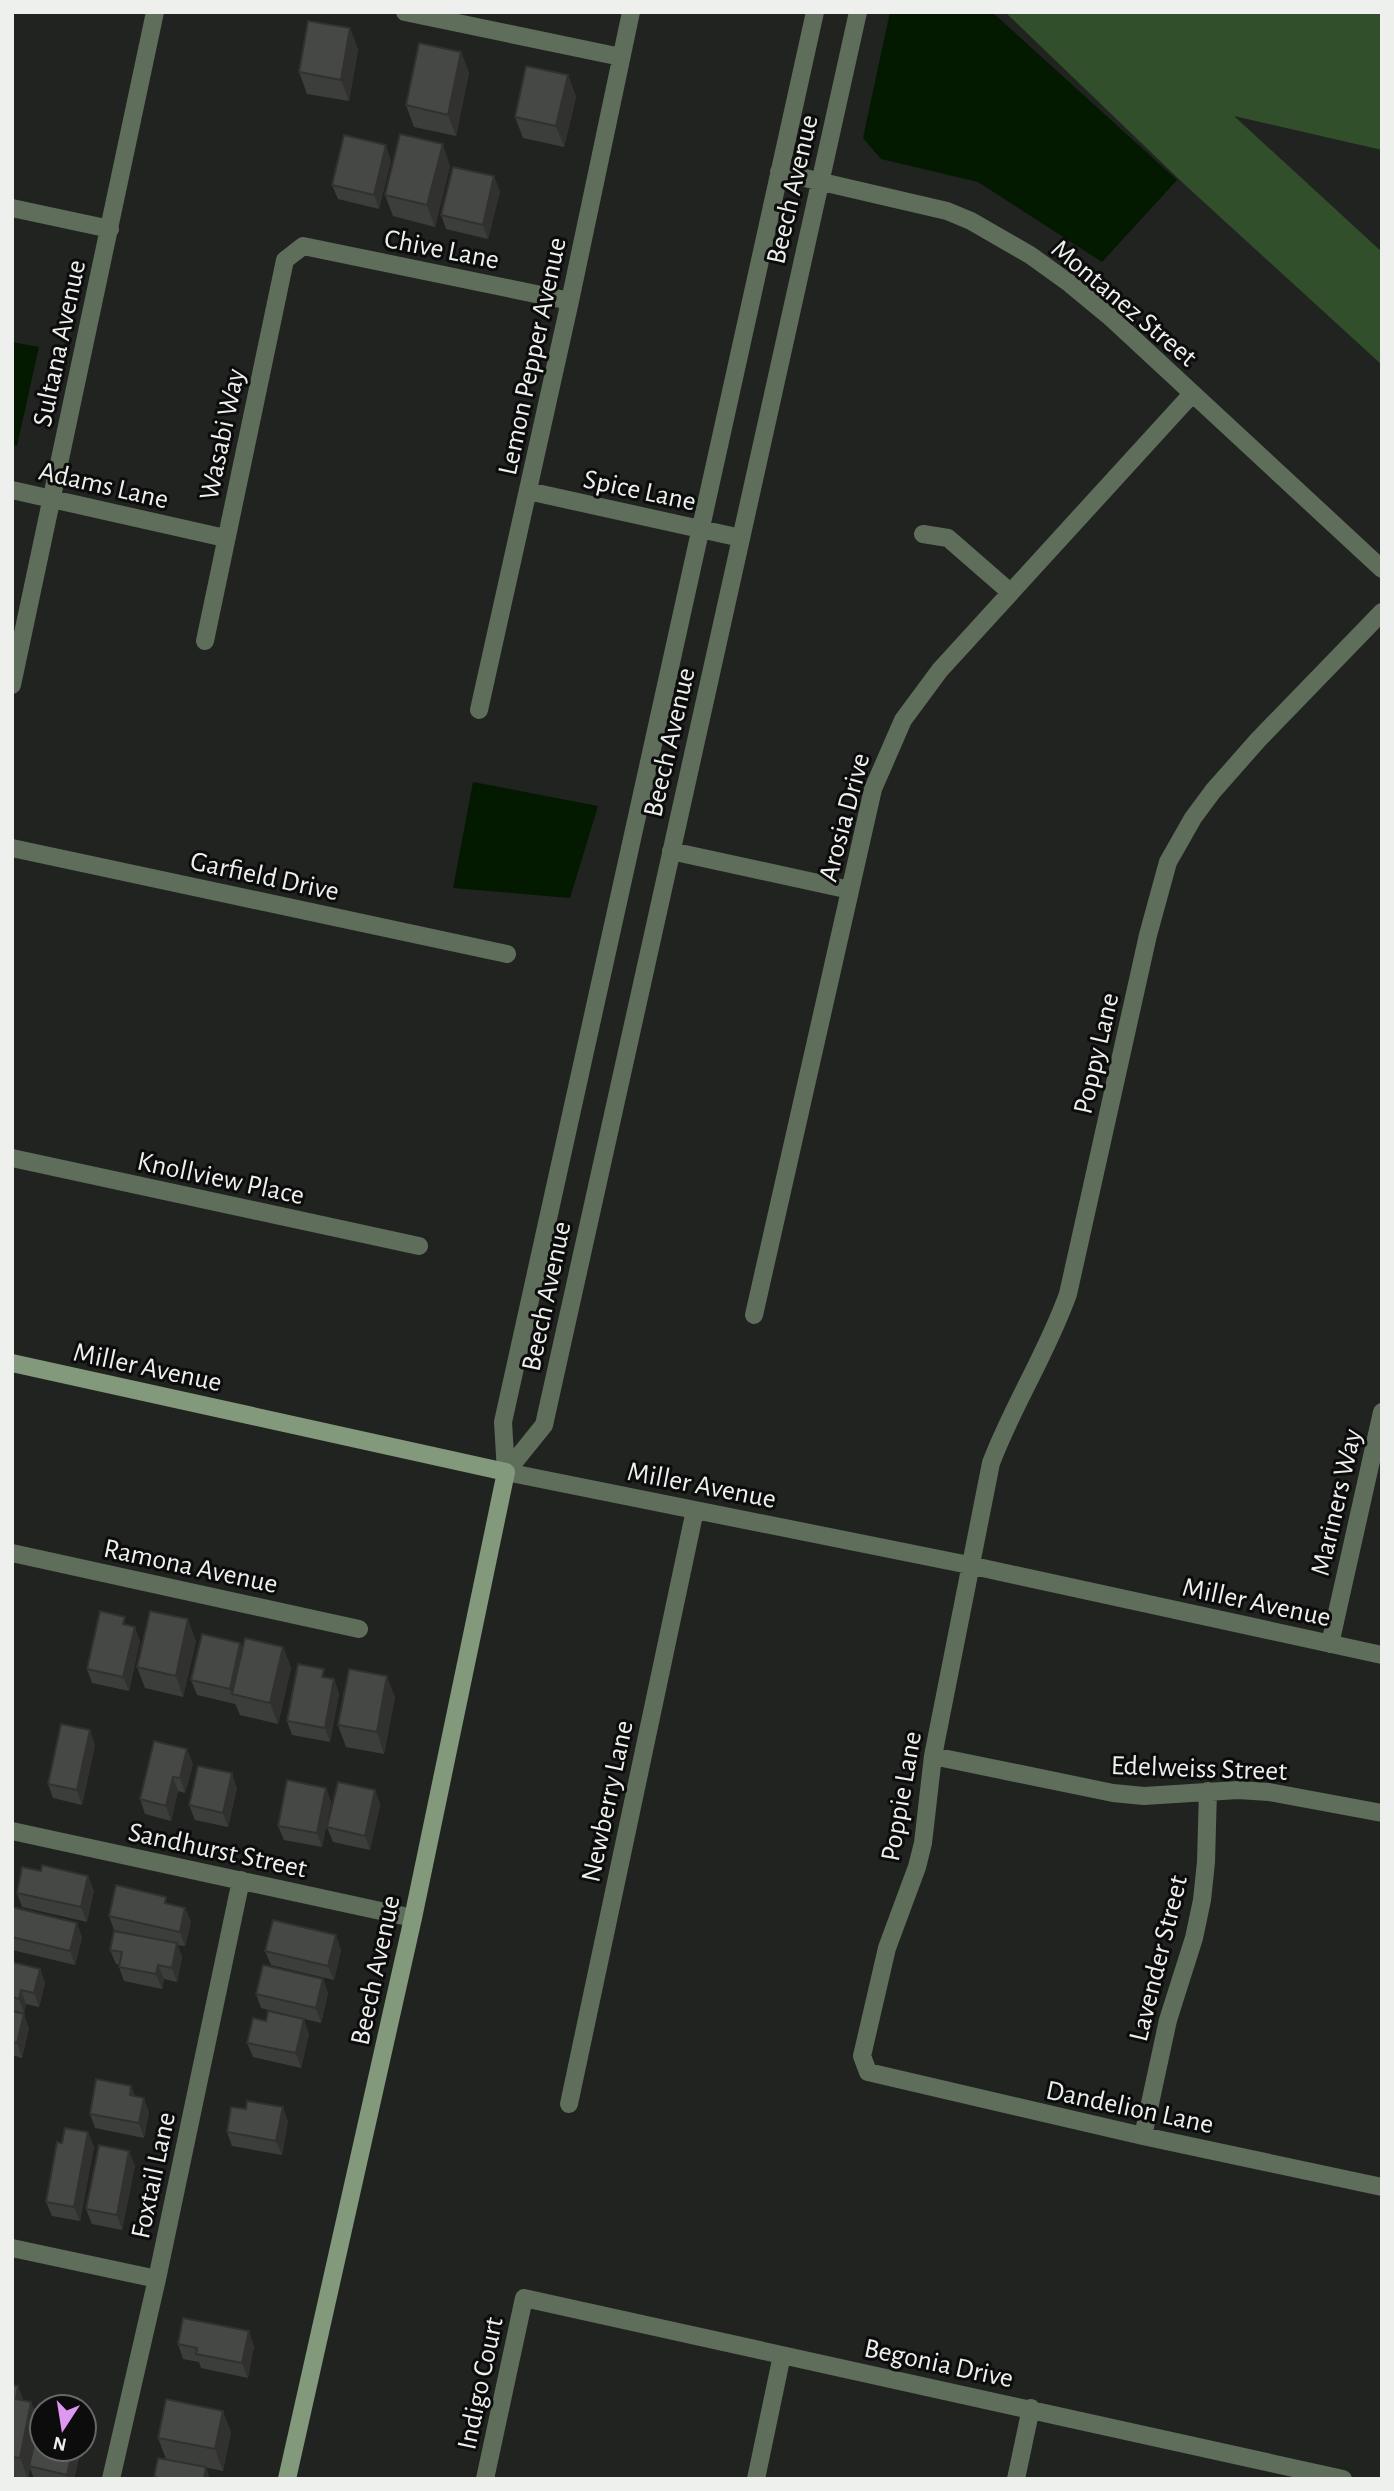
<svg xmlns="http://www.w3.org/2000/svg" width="1394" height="2491" font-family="'Alegreya Sans',sans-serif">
  <rect width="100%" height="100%" fill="#212320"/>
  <path fill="#324f2b" d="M1005 12H1382V150L1234 116 1382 252V365L1184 184Z"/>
  <path fill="#031900" d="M890 12H992L1177 180 1102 262 978 182 881 159 863 138Z
    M12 342 39 347 17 446 12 445Z
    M473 782 598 806 570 898 453 888Z"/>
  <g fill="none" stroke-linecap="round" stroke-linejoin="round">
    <path stroke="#5f6e5b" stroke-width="18" d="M405 12 621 57
      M779 172 947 211 971 221 1030 255 1069 283 1109 316 1382 569
      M12 208 110 229
      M12 490 225 538
      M528 491 741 538
      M923 534 948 538 1010 592
      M1382 612 1258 740 1213 791 1193 818 1168 862 1148 935 1068 1294C1047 1353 1013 1405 991 1463L933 1756 923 1843 917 1867 887 1948 862 2056 868 2072 1143 2136 1382 2187
      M205 641 285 260 303 246 570 301
      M12 685 155 12
      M479 710 570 301 631 12
      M12 848 507 954
      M671 851 850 890
      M12 1158 419 1246
      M754 1315 873 789 903 720 940 670 1192 394
      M506 1472 544 1425 858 12
      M506 1472 503 1422 815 12
      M506 1472 969 1565 1382 1655
      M12 1553 359 1629
      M1330 1644 1382 1412
      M933 1756 1113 1793 1144 1796 1238 1790 1269 1792 1382 1813
      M12 1831 413 1918
      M569 2104 695 1510
      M1143 2136 1168 2020 1194 1938 1202 1900 1206 1862 1208 1791
      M12 2248 157 2279
      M111 2479 157 2279 241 1880
      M485 2479 524 2298 1343 2479
      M756 2479 782 2355
      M1016 2479 1031 2408"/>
    <path stroke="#82997c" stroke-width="18" d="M12 1363 506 1472 413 1918 287 2479"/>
  </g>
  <path fill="#3c3e3b" d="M350 28 358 50 349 101 307 94 299 72Z
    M461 52 469 73 456 136 414 127 406 105Z
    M568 75 576 97 564 147 523 138 515 117Z
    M391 160 379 209 338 199 332 185Z
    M450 166 435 227 393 216 385 195Z
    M500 191 488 239 446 229 441 215Z
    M128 1625 140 1641 129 1691 92 1683 87 1669Z
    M196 1641 183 1697 145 1688 137 1667Z
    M240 1643 243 1650 283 1647 291 1668 278 1724 240 1715 235 1703V1704L197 1695 191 1680Z
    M327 1678 334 1679 339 1694 330 1742 292 1735 287 1721Z
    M395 1697 384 1754 346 1747 338 1725Z
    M95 1745 82 1805 53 1798 48 1784Z
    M193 1764 185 1793 178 1791 171 1821 145 1814 140 1799Z
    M237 1788 228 1827 195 1820 189 1805Z
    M326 1788 331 1802 322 1847 284 1840 278 1826Z
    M375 1790 380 1805 370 1850 333 1842 327 1827Z
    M94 1890 87 1922 22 1907 17 1893Z
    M169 1904 185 1908 191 1922 185 1946 177 1945 182 1957 177 1982 164 1979 162 1989 124 1981 119 1967 120 1965 116 1964 110 1950 133 1934 114 1930 109 1916Z
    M12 1907 82 1937 75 1965 12 1950Z
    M341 1950 334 1980 271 1965 265 1951Z
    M12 1962 40 1969 45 1983 39 2007 26 2004 24 2013 12 2010Z
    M323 1979 328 1993 321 2023 261 2008 256 1994Z
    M12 2011 29 2028 22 2058 12 2055Z
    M266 2021 309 2034 301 2068 253 2057 247 2043Z
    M131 2086 135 2096 149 2112 144 2138 95 2128 90 2114Z
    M288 2121 282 2155 232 2146 227 2132Z
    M88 2132 94 2147 80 2221 52 2216 46 2202 62 2143Z
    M135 2165 122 2230 92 2224 86 2209Z
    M178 2344 254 2346 248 2378 201 2368 199 2362 183 2359Z
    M12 2385 23 2400 31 2402 39 2423 81 2449 74 2479H34L30 2468 28 2479 12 2476Z
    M231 2432 223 2471 166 2459 158 2438Z"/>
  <path fill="#313230" d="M350 28 358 50 349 101 341 80Z
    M461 52 469 73 456 136 448 115Z
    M568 75 576 97 564 147 556 126Z
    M443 144 450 166 435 227 427 205Z
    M386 145 391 160 379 209 374 195Z
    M494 176 500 191 488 239 483 225Z
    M188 1619 196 1641 183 1697 176 1676Z
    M135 1627 140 1641 129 1691 123 1677Z
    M240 1643 245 1657 232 1694 235 1704 230 1689Z
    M283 1647 291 1668 278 1724 270 1703Z
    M387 1676 395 1697 384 1754 377 1732Z
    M334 1679 339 1694 330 1742 325 1728Z
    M90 1730 95 1745 82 1805 77 1790Z
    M187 1749 193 1764 185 1793 180 1778Z
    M232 1773 237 1788 228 1827 223 1813Z
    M173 1777 178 1791 171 1821 166 1806Z
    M326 1788 331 1802 322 1847 317 1833Z
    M375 1790 380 1805 370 1850 365 1836Z
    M88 1876 94 1890 87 1922 81 1907Z
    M185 1908 191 1922 185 1946 180 1932Z
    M77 1923 82 1937 75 1965 70 1951Z
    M336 1935 341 1950 334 1980 328 1966Z
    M177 1943 182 1957 177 1982 172 1968Z
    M158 1965 164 1979 162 1989 156 1974Z
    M40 1969 45 1983 39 2007 34 1993Z
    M323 1979 328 1993 321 2023 316 2008Z
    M21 1990 26 2004 24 2013 19 1999Z
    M24 2014 29 2028 22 2058 17 2043Z
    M304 2019 309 2034 301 2068 296 2053Z
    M131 2086 137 2100 130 2095Z
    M144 2098 149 2112 144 2138 139 2123Z
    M283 2107 288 2121 282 2155 276 2141Z
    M88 2132 94 2147 80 2221 74 2207Z
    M129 2151 135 2165 122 2230 117 2215Z
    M249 2331 254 2346 248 2378 242 2363Z
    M18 2386 26 2407 16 2399Z
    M31 2402 39 2423 29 2466 30 2468 28 2479 20 2458Z
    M223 2411 231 2432 223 2471 215 2449Z
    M73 2449H81L74 2479H68L67 2475Z
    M206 2467 210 2479H204Z"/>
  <path fill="#464845" stroke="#313230" stroke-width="2" d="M308 21 350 28 341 80 299 72Z
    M419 43 461 52 448 115 406 105Z
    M526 66 568 75 556 126 515 117Z
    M400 134 443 144 427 205 385 195Z
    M344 135 386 145 374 195 332 185Z
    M453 167 494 176 483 225 441 215Z
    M100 1611 125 1617 123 1624 135 1627 123 1677 87 1669Z
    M150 1611 188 1619 176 1676 137 1667Z
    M202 1634 240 1643 230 1689 191 1680Z
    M245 1638 283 1647 270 1703 232 1694Z
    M298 1664 324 1669 322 1677 334 1679 325 1728 287 1721Z
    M349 1669 387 1676 377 1732 338 1725Z
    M61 1724 90 1730 77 1790 48 1784Z
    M154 1741 187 1749 180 1778 173 1777 166 1806 140 1799Z
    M198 1766 232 1773 223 1813 189 1805Z
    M287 1780 326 1788 317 1833 278 1826Z
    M338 1782 375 1790 365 1836 327 1827Z
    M42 1865 88 1876 81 1907 17 1893 22 1867 41 1871Z
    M116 1885 166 1897 165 1903 185 1908 180 1932 109 1916Z
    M12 1907 77 1923 70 1951 12 1937Z
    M273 1920 336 1935 328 1966 265 1951Z
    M114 1931 177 1943 172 1968 158 1965 156 1974 119 1967 122 1952 110 1950Z
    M12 1962 40 1969 34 1993 21 1990 19 1999 12 1997Z
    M263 1965 323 1979 316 2008 256 1994Z
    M12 2011 24 2014 17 2043 12 2042Z
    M268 2011 304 2019 296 2053 247 2043 253 2018 266 2021Z
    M96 2079 131 2086 130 2095 144 2098 139 2123 90 2114Z
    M247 2101 283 2107 276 2141 227 2132 231 2107 246 2109Z
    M65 2128 88 2132 74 2207 46 2202 57 2142 62 2143Z
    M99 2145 129 2151 117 2215 86 2209Z
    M183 2318 249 2331 242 2363 196 2354 197 2348 178 2344Z
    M12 2385 18 2386 16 2399 31 2402 20 2458 12 2457Z
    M166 2399 223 2411 215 2449 158 2438Z
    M40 2419H42V2449H73L67 2475 29 2466Z
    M158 2458 206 2467 204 2479H160V2478L154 2477Z"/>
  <g text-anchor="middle" stroke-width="6" stroke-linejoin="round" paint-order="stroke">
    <g font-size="28" fill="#eef0ee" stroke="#0b0c0b">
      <text transform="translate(791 189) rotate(-77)" y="10">Beech Avenue</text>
      <text transform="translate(442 248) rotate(11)" y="10">Chive Lane</text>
      <text transform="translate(1125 302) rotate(40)" y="10">Montanez Street</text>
      <text transform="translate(58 343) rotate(-78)" y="10">Sultana Avenue</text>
      <text transform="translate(531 356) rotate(-78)" y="10">Lemon Pepper Avenue</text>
      <text transform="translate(221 434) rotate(-78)" y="10">Wasabi Way</text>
      <text transform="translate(104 484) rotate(13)" y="10">Adams Lane</text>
      <text transform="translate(640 489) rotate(12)" y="10">Spice Lane</text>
      <text transform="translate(668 742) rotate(-77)" y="10">Beech Avenue</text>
      <text transform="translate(843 817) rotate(-75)" y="10">Arosia Drive</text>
      <text transform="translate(265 875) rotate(12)" y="10">Garfield Drive</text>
      <text transform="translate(1095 1053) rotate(-77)" y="10">Poppy Lane</text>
      <text transform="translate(221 1177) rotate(12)" y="10">Knollview Place</text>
      <text transform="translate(545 1296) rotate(-78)" y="10">Beech Avenue</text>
      <text transform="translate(148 1366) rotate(12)" y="10">Miller Avenue</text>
      <text transform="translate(702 1484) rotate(11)" y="10">Miller Avenue</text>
      <text transform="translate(1335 1502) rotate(-77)" y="10">Mariners Way</text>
      <text transform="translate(191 1565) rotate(12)" y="10">Ramona Avenue</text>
      <text transform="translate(1257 1601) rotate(12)" y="10">Miller Avenue</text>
      <text transform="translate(1199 1767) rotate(2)" y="10">Edelweiss Street</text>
      <text transform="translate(900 1796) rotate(-80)" y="10">Poppie Lane</text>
      <text transform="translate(606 1801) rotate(-78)" y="10">Newberry Lane</text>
      <text transform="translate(218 1849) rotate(12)" y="10">Sandhurst Street</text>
      <text transform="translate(1157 1958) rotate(-76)" y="10">Lavender Street</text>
      <text transform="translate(374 1970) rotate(-78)" y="10">Beech Avenue</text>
      <text transform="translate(1130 2106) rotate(12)" y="10">Dandelion Lane</text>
      <text transform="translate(152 2175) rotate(-78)" y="10">Foxtail Lane</text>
      <text transform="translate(939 2362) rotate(12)" y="10">Begonia Drive</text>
      <text transform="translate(479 2383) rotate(-78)" y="10">Indigo Court</text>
    </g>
  </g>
  <rect width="1394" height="2491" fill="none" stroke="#eef0ee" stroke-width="28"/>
  <g transform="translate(63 2428) rotate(192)"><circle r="33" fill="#0b0c0b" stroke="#666766" stroke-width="2"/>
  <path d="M0-5L12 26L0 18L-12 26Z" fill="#df98f2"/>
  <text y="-10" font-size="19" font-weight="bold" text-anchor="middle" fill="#eef0ee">N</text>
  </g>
</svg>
